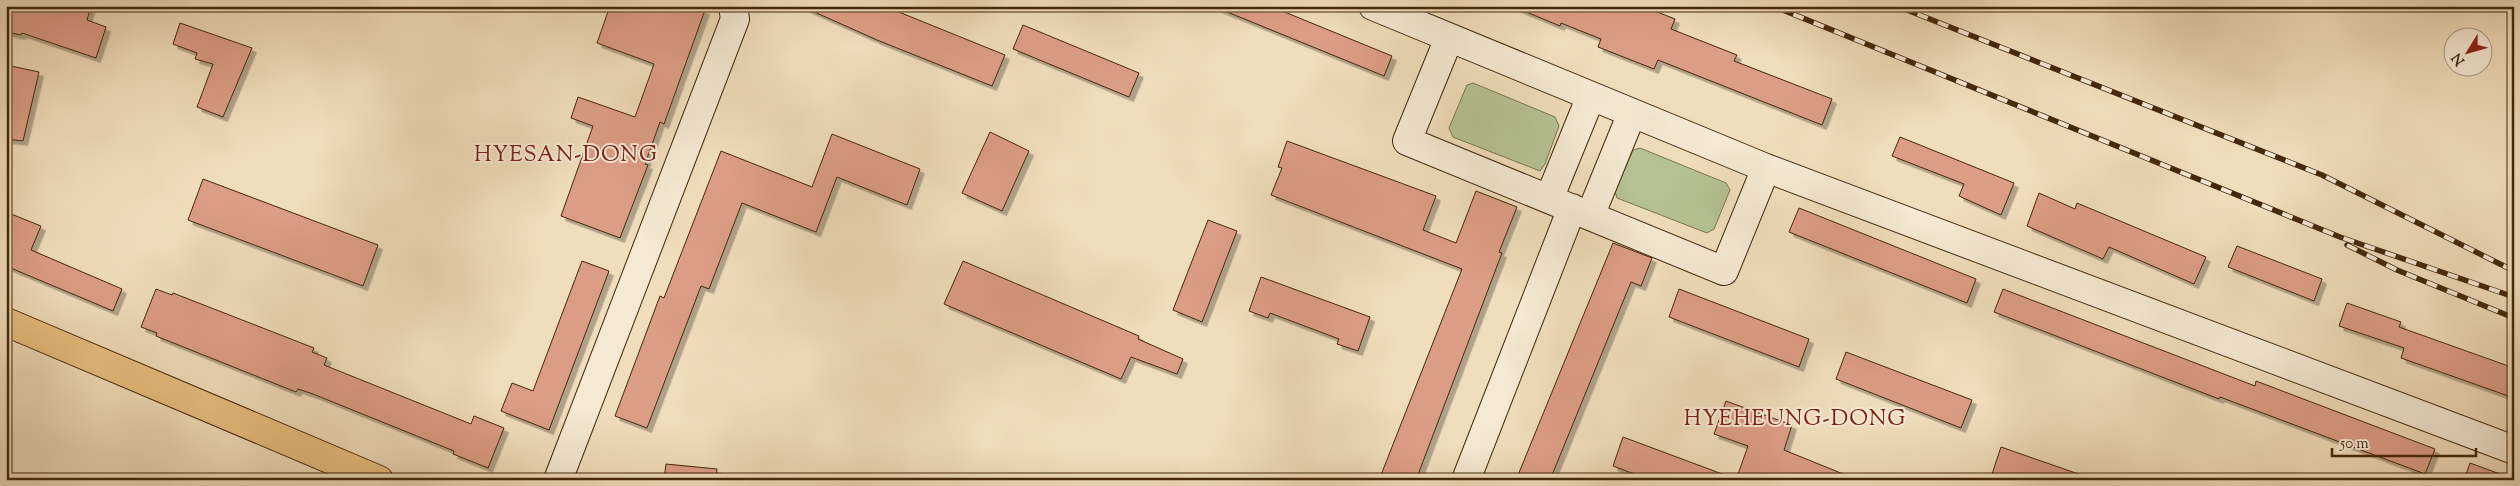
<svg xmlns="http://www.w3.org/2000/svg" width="2520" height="486" font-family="'Sorts Mill Goudy',serif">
  <defs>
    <filter id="shadow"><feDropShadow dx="4.5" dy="4.5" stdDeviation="0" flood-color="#0004"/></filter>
  </defs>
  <rect width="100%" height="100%" fill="#f0ddbb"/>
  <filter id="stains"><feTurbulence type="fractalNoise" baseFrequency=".004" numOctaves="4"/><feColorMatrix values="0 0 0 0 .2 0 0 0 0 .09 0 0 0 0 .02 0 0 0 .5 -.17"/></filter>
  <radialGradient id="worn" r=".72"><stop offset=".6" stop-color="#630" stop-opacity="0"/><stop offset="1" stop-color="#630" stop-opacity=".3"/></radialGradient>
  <path fill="#b5c293" stroke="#7c754f" d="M1473 83 1555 117 1559 126 1545 164 1540 171 1453 137 1449 128 1467 85Z
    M1640 148 1726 183 1730 190 1714 229 1707 233 1617 198 1615 191 1633 150Z"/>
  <path fill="#dc9d86" stroke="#43280b" filter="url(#shadow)" d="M6 6H91L87 20 106 27 96 58 22 33 21 35 6 32Z
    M610 6H694L705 10 664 124 660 122 645 164 648 165 620 238 561 216 593 126 571 118 578 97 635 117 654 64 597 43Z
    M801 6H884L1005 55 992 86 877 40Z
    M1270 6 1392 56 1384 76 1215 7Z
    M1512 6H1642L1675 19 1671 29 1737 55 1734 61 1832 99 1822 125 1658 60 1654 69 1598 47 1601 39 1561 23 1560 26Z
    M180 23 252 48 223 117 197 107 213 64 195 59 197 53 173 44Z
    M1023 25 1139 73 1129 97 1013 49Z
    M11 66 39 72 23 141 6 139V89Z
    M990 132 1029 151 1002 211 962 193Z
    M832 134 920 169 907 205 837 177 816 232 742 203 709 289 701 286 647 428 615 416 660 296 664 298 721 151 812 187Z
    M1900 137 2014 183 2001 215 1959 196 1964 184 1892 156Z
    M1287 141 1436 196 1423 230 1456 243 1476 191 1517 207 1499 252 1502 253 1416 480H1379L1462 269 1271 195 1282 168 1278 167Z
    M203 179 378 245 363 286 188 220Z
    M2039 193 2075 209 2077 203 2206 257 2194 284 2109 247 2103 259 2027 226Z
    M1799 208 1976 279 1967 303 1789 232Z
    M6 212 41 226 31 250 122 289 113 311 6 266Z
    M1208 220 1237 231 1202 322 1173 310Z
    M1613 243 1652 258 1641 286 1631 282 1550 480H1516Z
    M2237 246 2322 279 2314 301 2228 267Z
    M582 261 609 271 549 430 501 411 512 383 533 391Z
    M963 261 1139 336 1138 339 1183 359 1177 374 1131 357 1121 379 944 304Z
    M1261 277 1370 317 1358 351 1337 344 1339 339 1270 313 1268 318 1249 311Z
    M156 289 172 295 173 293 314 348 312 352 327 358 324 365 471 424 474 416 504 428 488 468 453 454 454 451 313 394 298 389 296 392 156 336 157 333 141 327Z
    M1679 289 1809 339 1799 367 1669 317Z
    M2003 289 2255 386 2256 381 2435 449 2425 474 2220 397 2219 399 1994 312Z
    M2347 303 2401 322 2399 327 2514 368V398L2401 358 2404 348 2339 326Z
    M1846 352 1972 400 1961 428 1836 379Z
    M1726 401 1792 425 1784 450 1858 480H1736L1748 446 1714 434Z
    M1623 437 1733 478V480H1650L1613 466Z
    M2001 447 2087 477V480H1990Z
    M2470 463 2511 478 2510 480H2464Z
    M666 464 717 469 716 480H664Z"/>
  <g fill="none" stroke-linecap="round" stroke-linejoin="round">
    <g stroke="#43280b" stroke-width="30">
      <path id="secondary" d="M1373 6 1766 168 2514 450
        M1449 38 1407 141 1724 271 1766 168
        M1549 199 1591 96
        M1590 216 1632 113
        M558 480 735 19 733 6
        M1466 480 1572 208"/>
    </g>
    <g stroke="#43280b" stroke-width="30">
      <path id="primary" d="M6 322 379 480"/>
    </g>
    <use href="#secondary" stroke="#f5e9d3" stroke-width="28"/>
    <use href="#primary" stroke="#e8be7e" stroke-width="28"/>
    <g stroke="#43280b" stroke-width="5.5">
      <path id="rail" d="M1773 6 2340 237 2514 297
        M1897 6 2322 175 2514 271
        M2347 245 2397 270 2514 318"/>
    </g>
    <use href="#rail" stroke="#f5e9d3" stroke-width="4" stroke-dasharray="11" stroke-linecap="butt"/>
  </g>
  <g text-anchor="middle" stroke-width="4" stroke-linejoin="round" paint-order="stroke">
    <g font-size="22" letter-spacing="1" fill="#7a1f14" stroke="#f5e9d3">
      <text x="566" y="161">HYESAN-DONG</text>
      <text x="1795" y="425">HYEHEUNG-DONG</text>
    </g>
  </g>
  <rect width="2520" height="486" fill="none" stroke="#f0ddbb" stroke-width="25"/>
  <rect x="8" y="8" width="2505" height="471" fill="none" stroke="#43280b" stroke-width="2.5"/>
  <rect x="12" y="12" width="2495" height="461" fill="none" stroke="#43280b"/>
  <g transform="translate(2468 52) rotate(233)"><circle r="24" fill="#f5e9d3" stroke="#ae9c83"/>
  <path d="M0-4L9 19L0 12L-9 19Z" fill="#8f2418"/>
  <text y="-8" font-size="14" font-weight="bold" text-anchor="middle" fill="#43280b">N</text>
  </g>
  <path d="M2332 448v8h144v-8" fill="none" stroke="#43280b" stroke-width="2.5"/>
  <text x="2340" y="448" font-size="15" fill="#43280b" stroke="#f5e9d3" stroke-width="4" paint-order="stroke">50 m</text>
  <rect width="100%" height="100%" filter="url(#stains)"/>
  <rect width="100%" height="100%" fill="url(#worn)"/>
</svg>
